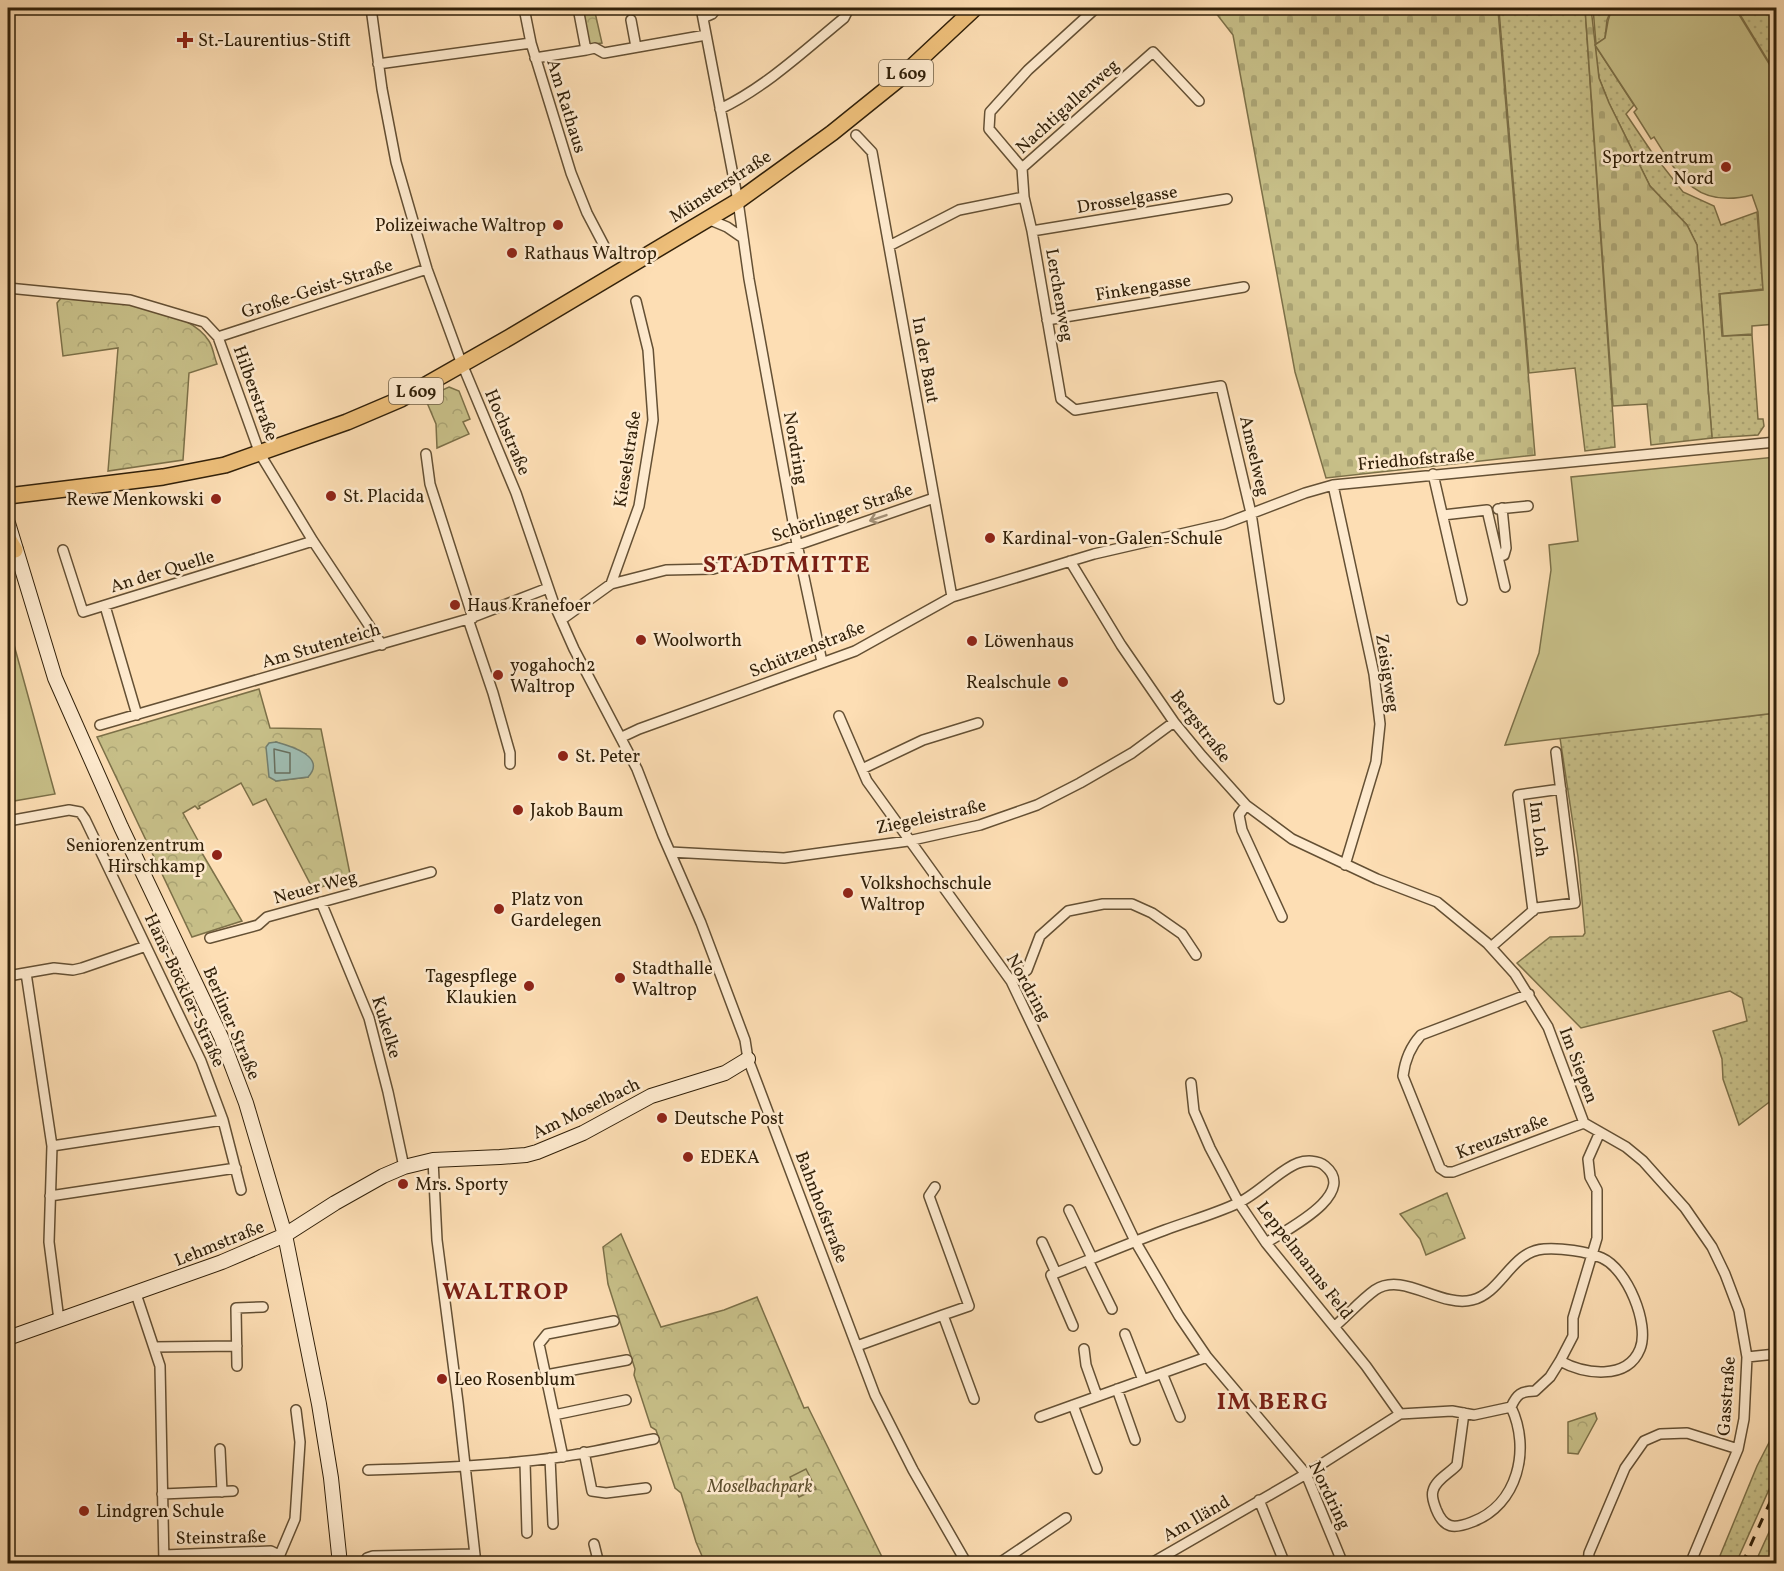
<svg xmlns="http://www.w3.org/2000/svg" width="1784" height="1571" font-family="Vollkorn,serif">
  <defs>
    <pattern id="grass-dots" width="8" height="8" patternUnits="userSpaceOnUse" patternTransform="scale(1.5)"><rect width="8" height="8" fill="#c7bf88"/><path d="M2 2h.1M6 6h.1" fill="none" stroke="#aba474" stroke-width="1.8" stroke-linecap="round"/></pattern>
    <pattern id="forest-crowns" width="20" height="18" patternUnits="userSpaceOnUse" patternTransform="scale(1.5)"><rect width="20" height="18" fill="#c7bf88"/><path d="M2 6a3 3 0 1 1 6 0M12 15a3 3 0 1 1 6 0" fill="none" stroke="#aba474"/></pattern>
    <pattern id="cemetery-stones" width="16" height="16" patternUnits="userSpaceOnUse" patternTransform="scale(1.5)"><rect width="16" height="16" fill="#c7bf88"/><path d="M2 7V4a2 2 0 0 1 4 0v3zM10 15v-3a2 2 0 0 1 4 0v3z" fill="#aba474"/></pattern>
  </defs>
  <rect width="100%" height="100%" fill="#fddeb4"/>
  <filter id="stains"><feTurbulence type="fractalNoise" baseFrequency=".00333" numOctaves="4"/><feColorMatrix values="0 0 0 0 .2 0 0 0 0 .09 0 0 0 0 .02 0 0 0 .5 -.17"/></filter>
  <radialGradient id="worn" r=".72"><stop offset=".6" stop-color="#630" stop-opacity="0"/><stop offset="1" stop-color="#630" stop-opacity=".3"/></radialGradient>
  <path fill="url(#grass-dots)" stroke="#7c7048" stroke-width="1.5" d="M1521 8H1585L1615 447 1585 451 1575 368 1529 373 1499 10Z
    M1593 8H1612L1607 20 1605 38 1596 44Z
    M1736 8H1776V74Z
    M1595 45 1634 105 1626 114 1651 151 1683 192 1714 206 1721 225 1757 212 1763 289 1719 294 1722 336 1752 335 1758 419H1763L1764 426 1758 435 1712 438 1697 245 1687 225 1650 186 1609 103 1599 78Z
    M1776 713V1097L1739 1125 1723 1079 1722 1059 1713 1031 1747 1021 1742 998 1730 991 1581 1028 1517 963 1550 937 1583 936 1585 933 1578 857 1560 738Z
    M1776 1429V1474L1736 1563H1717L1757 1466Z
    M1776 1517V1559L1774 1563H1755Z"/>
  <path fill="url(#forest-crowns)" stroke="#7c7048" stroke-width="1.5" fill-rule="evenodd" d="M582 8H594L602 43 588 45Z
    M62 297C101 300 187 305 209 341 213 347 214 357 217 364L189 373 183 460 108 471 118 348 63 356 57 303Z
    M449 387 459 391 470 419 463 422 469 434 437 448 436 424 425 398Z
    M259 689 270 728 321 729 351 879 313 889 266 799 253 805 241 783 199 806 200 808 198 809 195 806 183 813 201 846 199 848 242 921 192 937 97 737ZM276 742 306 754 308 777 276 781Z
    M1447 1193 1465 1238 1426 1255 1420 1239 1400 1214Z
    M621 1234 661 1327 724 1310 757 1297 804 1408 808 1407 885 1563H705L696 1542 681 1493 675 1488 656 1430 651 1427 634 1375 635 1369 608 1284 603 1247Z
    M1595 1413 1597 1419 1578 1454 1568 1453V1422Z"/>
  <path fill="url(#cemetery-stones)" stroke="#7c7048" stroke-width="1.5" d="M1212 8H1515L1498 10 1535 455 1326 478 1295 372 1233 35Z
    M1585 8H1591L1599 78 1609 103 1650 186 1687 225 1697 245 1712 438 1651 445 1647 404 1613 406Z"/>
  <path fill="#c7bf88" stroke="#7c7048" stroke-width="1.5" d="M1612 8H1735L1776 75V324L1752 326V334L1723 336 1720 294 1763 290 1758 212 1752 195C1698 209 1680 179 1654 137L1651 139 1634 112 1637 109 1595 45 1605 38 1608 21Z
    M1776 457V713L1505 745 1539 653 1551 570 1549 545 1578 541 1571 477Z
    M8 623 55 794 8 802Z
    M806 1469 816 1489 799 1497 790 1477Z"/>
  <path fill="#9fbcb1" stroke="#737e6e" stroke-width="1.5" d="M276 742C291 746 327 757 308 777L276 781 269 777 266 747 269 743Z"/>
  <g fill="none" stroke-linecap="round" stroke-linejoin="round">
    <path stroke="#686e5d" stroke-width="1.5" d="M274 749 290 753V773H275Z"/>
    <g stroke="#645034" stroke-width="12">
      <path id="street" d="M371 8 382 89 396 162 427 269 460 359 516 493 554 604 574 649 637 769 663 836 701 923 745 1040 748 1059 875 1395 913 1470 967 1564
        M524 8 531 43
        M701 8 738 201 749 279 797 544 822 662
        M703 18 712 14 717 8
        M631 20 636 47
        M586 50 595 48 604 53 706 35
        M535 58 586 50 578 8
        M378 64 531 43 571 173 587 213 608 253
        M720 109C766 87 805 50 844 18L849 8
        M856 135 872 152 952 597
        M1022 168 1024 197 1032 231 1061 399 1075 410 1221 386 1251 513 1279 699
        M1022 168 1153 52 1199 101
        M1022 168 989 129 990 112 1028 70 1096 8
        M708 219 727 227 743 238
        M1032 231 1227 199
        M889 246 959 210 1024 197
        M8 288 130 300 204 322 218 337 260 454 313 541 382 645
        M1047 320 1244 287
        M218 337 427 269
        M426 454 430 484 473 618
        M1433 474 1462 600
        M1333 485 1374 674 1380 724 1376 762 1345 865
        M1498 509 1528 506
        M1443 515 1487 510 1505 587
        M63 550 83 612 313 541
        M1498 556 1504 555 1506 548 1502 508
        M1070 561 1121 645 1174 722 1202 756 1246 805 1292 839 1377 879 1437 902 1487 943 1515 974 1548 1027 1584 1123 1626 1147 1643 1161 1685 1208 1712 1247 1725 1274 1739 1311 1747 1357 1744 1419 1738 1449 1690 1564
        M611 584 639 506 653 420 648 350 636 301
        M105 606 137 715
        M468 619 493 693 510 753V764
        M561 620 611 584 666 570 713 569 783 550 934 498
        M839 716 867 781 1011 981 1135 1241 1179 1316 1207 1357 1306 1474 1343 1564
        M100 725 468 619 548 588
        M622 737 639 729 855 651 952 597 1094 554 1224 524 1305 493 1333 485 1776 442
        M862 769 923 740 978 723
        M1246 805 1239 815 1242 830 1282 917
        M8 821 69 810 80 812 85 819 201 1061 223 1120 241 1190
        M670 852 784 858 908 841 980 825 1037 805 1080 783 1132 753 1174 722
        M321 902 369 1018 388 1092 404 1167
        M1533 911 1518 795 1561 789
        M210 938 258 925 267 917 431 872
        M1491 947 1536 908 1575 903 1556 752
        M26 973 52 1146 49 1242 59 1320
        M8 976 54 968 73 970 82 968 146 946
        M1011 981 1027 970 1040 936 1068 911 1103 904H1132L1152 913 1182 934 1196 955
        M1529 994 1421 1035C1410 1047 1405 1059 1403 1076L1440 1168 1446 1172H1453L1584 1123
        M1191 1083 1194 1111 1210 1148 1239 1203 1266 1243 1366 1366 1400 1414
        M52 1146 223 1120
        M433 1160 437 1240 458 1402 476 1564
        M935 1187 929 1196 969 1306 943 1315
        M50 1196 236 1168
        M1069 1210 1092 1258
        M1042 1242 1056 1273
        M1088 1260 1112 1309
        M136 1294 160 1366 164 1564
        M1073 1326 1051 1275C1089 1260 1127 1244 1165 1230 1189 1221 1215 1214 1238 1203 1258 1194 1279 1170 1298 1163 1306 1160 1318 1160 1325 1166 1359 1194 1286 1230 1266 1243
        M1335 1326C1348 1315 1361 1300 1375 1290 1403 1271 1440 1308 1472 1300 1502 1293 1511 1251 1544 1249 1561 1248 1586 1251 1602 1258 1627 1269 1650 1324 1640 1349 1627 1381 1584 1374 1560 1361
        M1125 1334 1143 1380
        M857 1346 943 1315 974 1399
        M154 1347 237 1346
        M1084 1349 1086 1365 1097 1396
        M1747 1357 1776 1354
        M237 1366 236 1308 263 1307
        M1162 1373 1180 1417
        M546 1375 627 1360
        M1117 1389 1135 1440
        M1073 1405 1097 1469
        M1464 1413 1457 1465C1450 1473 1435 1480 1433 1491 1431 1497 1434 1503 1436 1509 1444 1529 1454 1529 1472 1522 1518 1505 1531 1449 1511 1407
        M554 1415 626 1400
        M1040 1417 1207 1357
        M220 1449 222 1492
        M584 1452 592 1491 606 1493 646 1488
        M563 1457 539 1344 547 1334 614 1321
        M550 1458 553 1524
        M525 1462 527 1533
        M368 1470C432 1468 496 1466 560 1457 591 1453 623 1445 654 1439
        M162 1494 233 1491
        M1259 1500 1285 1564
        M594 1544 599 1564
        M164 1555 271 1551 279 1555
        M276 1564 295 1519 300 1442 296 1410
        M364 1564 367 1558 373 1556 475 1554
        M998 1564 1066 1518
        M1150 1564 1306 1474 1400 1414 1452 1411 1474 1415 1511 1407C1517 1394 1521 1391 1535 1391L1550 1377 1560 1361 1573 1336V1318L1597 1238V1190L1590 1177 1588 1159 1600 1132
        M1588 1564 1589 1553 1625 1468 1644 1441 1660 1434 1687 1433 1738 1449"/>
    </g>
    <g stroke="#312009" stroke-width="16">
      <path id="secondary" d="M8 523 55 678 121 827 221 1037 246 1103 285 1235 319 1404 331 1478 340 1564
        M8 1338 222 1262 285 1235 335 1203 383 1176 404 1167 433 1160 500 1157 526 1155 537 1152 583 1133 651 1096 725 1073 748 1059"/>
    </g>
    <g stroke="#312009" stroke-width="18">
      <path id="primary" d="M8 496 163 477 225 465 347 422 401 399 510 337 738 201 832 133 899 79 975 8
        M8 538 15 550"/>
    </g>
    <use href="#street" stroke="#feeace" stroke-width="9"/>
    <use href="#secondary" stroke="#feeace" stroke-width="14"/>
    <use href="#primary" stroke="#eebf7a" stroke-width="15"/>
    <path stroke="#312009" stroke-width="3" stroke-dasharray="10 10" stroke-linecap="butt" d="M1742 1564 1776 1489"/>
  </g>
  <defs><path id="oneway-shaft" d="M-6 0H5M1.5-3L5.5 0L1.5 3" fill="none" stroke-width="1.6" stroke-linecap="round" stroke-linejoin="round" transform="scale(1.5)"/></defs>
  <use stroke="#a28f75" href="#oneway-shaft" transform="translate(878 518) rotate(161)"/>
  <g fill="#8f2418" stroke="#feeace" stroke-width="2">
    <path d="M182 31h6v6h6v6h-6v6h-6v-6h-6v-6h6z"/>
    <circle cx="1726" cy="167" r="6"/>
    <circle cx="558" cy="225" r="6"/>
    <circle cx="512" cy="253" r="6"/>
    <circle cx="331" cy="496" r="6"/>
    <circle cx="216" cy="499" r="6"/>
    <circle cx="990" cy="538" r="6"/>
    <circle cx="455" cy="605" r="6"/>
    <circle cx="641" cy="640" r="6"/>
    <circle cx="972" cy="641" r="6"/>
    <circle cx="498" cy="675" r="6"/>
    <circle cx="1063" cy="682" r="6"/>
    <circle cx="563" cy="756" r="6"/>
    <circle cx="518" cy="810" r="6"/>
    <circle cx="217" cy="855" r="6"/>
    <circle cx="848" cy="893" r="6"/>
    <circle cx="499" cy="909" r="6"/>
    <circle cx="620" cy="978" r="6"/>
    <circle cx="529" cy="986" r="6"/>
    <circle cx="662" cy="1118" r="6"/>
    <circle cx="688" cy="1157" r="6"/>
    <circle cx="403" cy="1184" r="6"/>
    <circle cx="442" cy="1379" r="6"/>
    <circle cx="84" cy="1511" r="6"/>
  </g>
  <g text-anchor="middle" stroke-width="5" stroke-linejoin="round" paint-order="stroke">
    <g fill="#feeace" stroke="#6e5d44" stroke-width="1.5">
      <rect x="879" y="60" width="54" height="26" rx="4.5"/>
      <rect x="389" y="378" width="54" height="26" rx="4.5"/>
    </g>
    <g font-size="16" font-weight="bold" fill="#312009">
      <text x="906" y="79">L 609</text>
      <text x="416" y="397">L 609</text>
    </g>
    <g font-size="18" fill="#312009" stroke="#feeace" text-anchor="start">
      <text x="198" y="46">St.-Laurentius-Stift</text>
      <text x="1714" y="163" text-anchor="end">Sportzentrum<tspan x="1714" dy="21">Nord</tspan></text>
      <text x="546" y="231" text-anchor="end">Polizeiwache Waltrop</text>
      <text x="524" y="259">Rathaus Waltrop</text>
      <text x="343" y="502">St. Placida</text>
      <text x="204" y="505" text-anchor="end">Rewe Menkowski</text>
      <text x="1002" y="544">Kardinal-von-Galen-Schule</text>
      <text x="467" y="611">Haus Kranefoer</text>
      <text x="653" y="646">Woolworth</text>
      <text x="984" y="647">Löwenhaus</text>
      <text x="510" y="671">yogahoch2<tspan x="510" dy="21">Waltrop</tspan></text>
      <text x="1051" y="688" text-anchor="end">Realschule</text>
      <text x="575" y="762">St. Peter</text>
      <text x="530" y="816">Jakob Baum</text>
      <text x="205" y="851" text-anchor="end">Seniorenzentrum<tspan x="205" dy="21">Hirschkamp</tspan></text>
      <text x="860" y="889">Volkshochschule<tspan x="860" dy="21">Waltrop</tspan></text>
      <text x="511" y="905">Platz von<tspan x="511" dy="21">Gardelegen</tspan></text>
      <text x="632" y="974">Stadthalle<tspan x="632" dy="21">Waltrop</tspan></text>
      <text x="517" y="982" text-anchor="end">Tagespflege<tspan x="517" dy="21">Klaukien</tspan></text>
      <text x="674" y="1124">Deutsche Post</text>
      <text x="700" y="1163">EDEKA</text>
      <text x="415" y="1190">Mrs. Sporty</text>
      <text x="454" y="1385">Leo Rosenblum</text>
      <text x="96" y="1517">Lindgren Schule</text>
    </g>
    <g font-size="18" fill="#312009" stroke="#feeace">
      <text transform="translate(567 106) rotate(73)" y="6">Am Rathaus</text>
      <text transform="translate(1067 106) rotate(-42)" y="6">Nachtigallenweg</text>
      <text transform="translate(720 186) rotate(-33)" y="6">Münsterstraße</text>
      <text transform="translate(1127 199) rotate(-9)" y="6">Drosselgasse</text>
      <text transform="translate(1143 287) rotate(-9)" y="6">Finkengasse</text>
      <text transform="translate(317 288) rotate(-18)" y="6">Große-Geist-Straße</text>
      <text transform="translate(1060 295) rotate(80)" y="6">Lerchenweg</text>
      <text transform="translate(926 360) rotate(80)" y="6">In der Baut</text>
      <text transform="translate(256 393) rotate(70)" y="6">Hilberstraße</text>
      <text transform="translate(508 432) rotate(67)" y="6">Hochstraße</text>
      <text transform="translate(796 448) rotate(80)" y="6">Nordring</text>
      <text transform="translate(1255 456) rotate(77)" y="6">Amselweg</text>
      <text transform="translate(627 459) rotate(-81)" y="6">Kieselstraße</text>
      <text transform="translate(1416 459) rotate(-5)" y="6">Friedhofstraße</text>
      <text transform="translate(842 512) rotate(-19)" y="6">Schörlinger Straße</text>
      <text transform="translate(162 571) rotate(-17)" y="6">An der Quelle</text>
      <text transform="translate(321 645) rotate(-16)" y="6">Am Stutenteich</text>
      <text transform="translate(807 649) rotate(-22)" y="6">Schützenstraße</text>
      <text transform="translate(1388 673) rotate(81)" y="6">Zeisigweg</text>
      <text transform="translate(1201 726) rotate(52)" y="6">Bergstraße</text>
      <text transform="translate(931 816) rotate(-12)" y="6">Ziegeleistraße</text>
      <text transform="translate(1539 829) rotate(83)" y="6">Im Loh</text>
      <text transform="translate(315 887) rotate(-15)" y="6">Neuer Weg</text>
      <text transform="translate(1029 987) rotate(61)" y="6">Nordring</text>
      <text transform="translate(185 990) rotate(65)" y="6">Hans-Böckler-Straße</text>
      <text transform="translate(232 1023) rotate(67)" y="6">Berliner Straße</text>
      <text transform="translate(387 1027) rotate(73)" y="6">Kukelke</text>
      <text transform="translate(1579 1065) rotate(69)" y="6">Im Siepen</text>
      <text transform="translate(586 1108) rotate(-26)" y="6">Am Moselbach</text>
      <text transform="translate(1502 1136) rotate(-21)" y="6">Kreuzstraße</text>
      <text transform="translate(822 1207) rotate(69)" y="6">Bahnhofstraße</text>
      <text transform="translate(219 1243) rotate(-22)" y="6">Lehmstraße</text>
      <text transform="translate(1305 1260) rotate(52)" y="6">Leppelmanns Feld</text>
      <text transform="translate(1726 1396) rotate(-86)" y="6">Gasstraße</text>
      <text transform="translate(1330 1495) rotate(64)" y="6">Nordring</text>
      <text transform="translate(1196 1518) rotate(-30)" y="6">Am Iländ</text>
      <text transform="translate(221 1537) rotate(-1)" y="6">Steinstraße</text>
    </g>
    <g font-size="18" font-style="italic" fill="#5e502f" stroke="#feeace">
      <text x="760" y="1492">Moselbachpark</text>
    </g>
    <g font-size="24" font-weight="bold" letter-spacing="1.5" fill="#7a1f14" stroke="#feeace">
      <text x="787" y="572">STADTMITTE</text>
      <text x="506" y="1299">WALTROP</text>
      <text x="1273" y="1409">IM BERG</text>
    </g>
  </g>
  <rect width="1784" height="1571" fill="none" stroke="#fddeb4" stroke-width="30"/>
  <rect x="9" y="9" width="1766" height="1553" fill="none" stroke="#312009" stroke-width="3"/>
  <rect x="15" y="15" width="1754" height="1541" fill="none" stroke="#312009" stroke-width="1.5"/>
  <rect width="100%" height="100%" filter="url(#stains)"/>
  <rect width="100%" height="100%" fill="url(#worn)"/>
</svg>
